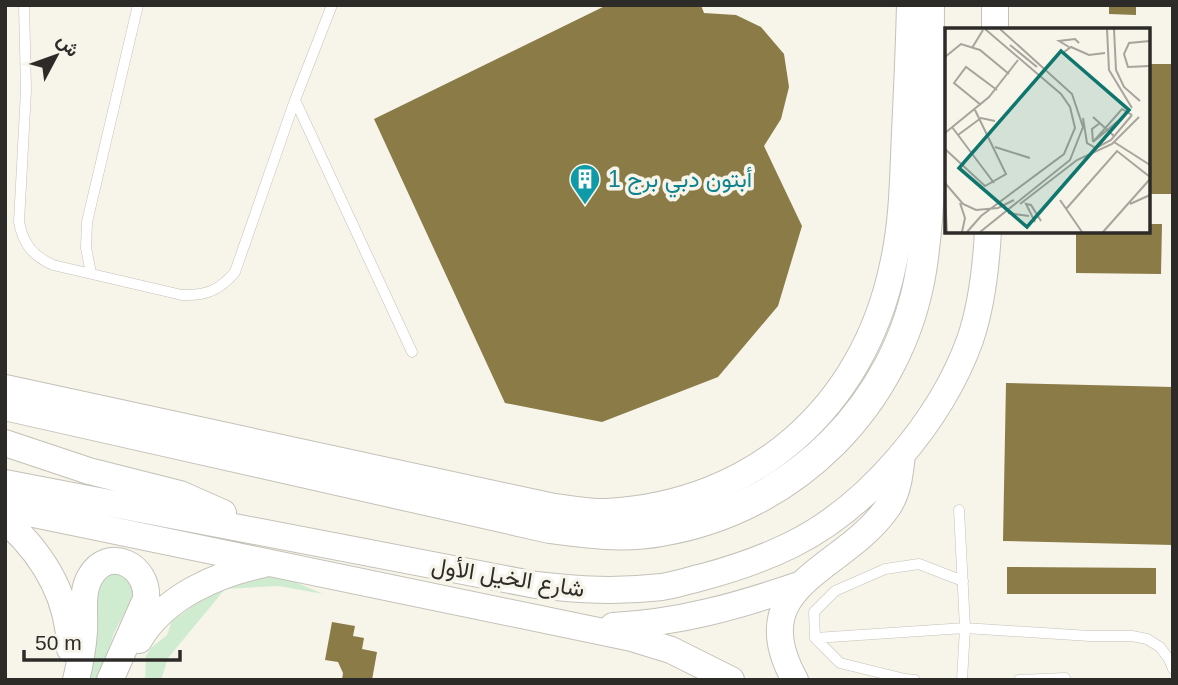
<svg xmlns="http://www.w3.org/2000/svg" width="1178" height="685" font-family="Helvetica,Vazirmatn,sans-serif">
  <rect width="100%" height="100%" fill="#f7f4ea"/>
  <path fill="#d0ecd0" d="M124 568 136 591 114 633 99 680H83L91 585Z
    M267 574 288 579 323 594 278 586 225 589 168 658 161 680H145L146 656 151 648 167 635 172 621 189 609 201 595Z"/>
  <path fill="#8b7b46" d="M607 5H701L704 13 736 15 761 27 784 54 789 87 781 119 764 146 802 226 778 306 718 377 602 422 505 403 374 119Z
    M1109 5H1136V15L1109 14Z
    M1148 64H1173V194H1148Z
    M1148 224H1162L1161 274 1076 273V231H1148Z
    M1006 383 1173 387V545L1003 541Z
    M1007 567 1156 568V594H1007Z
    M332 622 355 626 353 636 364 638 362 649 377 652 372 680H342L343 673 338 662 325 660Z"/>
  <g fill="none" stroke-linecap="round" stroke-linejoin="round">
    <g stroke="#c4c1b8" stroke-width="11">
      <path id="lane" d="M24 5 26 90 19 222C23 244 33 256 53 265L182 295C206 296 220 290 235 272L295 100 332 5
        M295 100 412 352
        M91 273 86 248 87 222 138 5
        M959 510 965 628 962 680
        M815 638 814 612 835 591 885 569 919 564 963 581
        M915 680 905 679 840 663 815 638 965 628 1090 636H1132L1147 639 1160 647 1169 659 1173 669
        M1019 680 1065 678"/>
    </g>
    <g stroke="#c4c1b8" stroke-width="28">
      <path id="secondary" d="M995 30V5
        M5 388 554 507C571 509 590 513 607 512 754 504 863 408 893 265 903 221 903 177 905 133 907 90 909 48 910 5
        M5 443 89 471 180 494 223 513
        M5 483 536 585C580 590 617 592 662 587 676 585 690 580 703 577 733 569 765 558 793 544 869 506 941 420 970 340 982 305 986 268 988 231
        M5 508 632 638 671 650 731 680
        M5 520C43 554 69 597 70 649
        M613 626C678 623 738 606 799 585
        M139 640C164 597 217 574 264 564
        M76 680C80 664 83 648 84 631 85 614 81 592 90 577 108 545 149 565 146 599L110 680
        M795 680C742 585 840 572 885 511 898 495 900 474 902 454"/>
    </g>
    <g stroke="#c4c1b8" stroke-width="32">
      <path id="primary" d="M5 405 550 528C586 533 624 538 661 531 794 509 899 404 921 271 935 183 928 94 929 5"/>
    </g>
    <use href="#lane" stroke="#fff" stroke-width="10"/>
    <use href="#secondary" stroke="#fff" stroke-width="26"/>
    <use href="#primary" stroke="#fff" stroke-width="30"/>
  </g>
  <defs>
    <g id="building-pin" transform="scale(1.575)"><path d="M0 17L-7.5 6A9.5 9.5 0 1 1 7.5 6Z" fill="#0f9aa8" stroke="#f7f4ea"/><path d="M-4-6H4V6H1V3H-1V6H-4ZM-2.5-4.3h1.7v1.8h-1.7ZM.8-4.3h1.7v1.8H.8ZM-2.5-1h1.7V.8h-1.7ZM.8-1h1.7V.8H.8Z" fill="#fff"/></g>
  </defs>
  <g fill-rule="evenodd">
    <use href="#building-pin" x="585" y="179"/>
  </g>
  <g text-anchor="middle" stroke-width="7" stroke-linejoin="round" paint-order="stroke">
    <g font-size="23" fill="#0d838f" stroke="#f7f4ea" text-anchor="start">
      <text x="608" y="187">أبتون دبي برج 1</text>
    </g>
    <g font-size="23" fill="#2c2b28" stroke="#f7f4ea">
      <text transform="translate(508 577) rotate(9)" y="8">شارع الخيل الأول</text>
    </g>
  </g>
  <g transform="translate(945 28)">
    <rect width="205" height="205" fill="#f7f4ea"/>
    <path fill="none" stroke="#a6a49c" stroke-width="2" d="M162 1 164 42 187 80M169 1 171 42 179 59 195 73M205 13 184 15 179 26 183 39 205 38M65 17 92 39M124 19 114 13 130 11 134 15M27 20 38 2M119 24 126 19 144 27 160 25M0 29 16 16 35 22 64 46M36 77 9 55 21 39 52 62M148 89 169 108M138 90 142 115 151 120 166 112 187 87M173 93 148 114 177 81 187 87M7 99 49 155M0 105 44 69 73 32M13 107 36 90 50 93M148 114 147 101 155 95M169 114 205 137M50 119 85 130M0 121 40 158 61 146 30 82M0 155 18 176 31 182 53 180 69 172M0 169 2 204M115 172 137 204M15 175 20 190 17 204M75 176 132 132 167 116 194 89M185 176 205 167M121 181 172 123 205 149M63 185 84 188M90 194 81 176 86 177 96 193M22 204 36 188 119 126 130 100 125 79 116 66 40 1M35 204 125 132 138 99 127 66 55 1M158 204 205 151"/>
    <path fill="#0f766e" fill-opacity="0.15" stroke="#0f766e" stroke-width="3.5" d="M116 23 184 82 82 199 14 140Z"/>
    <rect width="205" height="205" fill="none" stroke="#2c2b28" stroke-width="3.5"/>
  </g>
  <rect width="1178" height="685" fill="none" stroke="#2c2b28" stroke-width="14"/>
  <g transform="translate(56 56) rotate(49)" stroke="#f7f4ea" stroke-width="5" paint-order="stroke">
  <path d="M0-5L12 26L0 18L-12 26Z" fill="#2c2b28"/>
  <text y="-10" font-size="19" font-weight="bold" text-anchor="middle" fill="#2c2b28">ش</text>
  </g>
  <path d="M24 650v10h156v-10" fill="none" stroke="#2c2b28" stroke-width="3.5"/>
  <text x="35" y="650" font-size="21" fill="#2c2b28" stroke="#f7f4ea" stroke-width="5" paint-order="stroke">50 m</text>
</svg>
